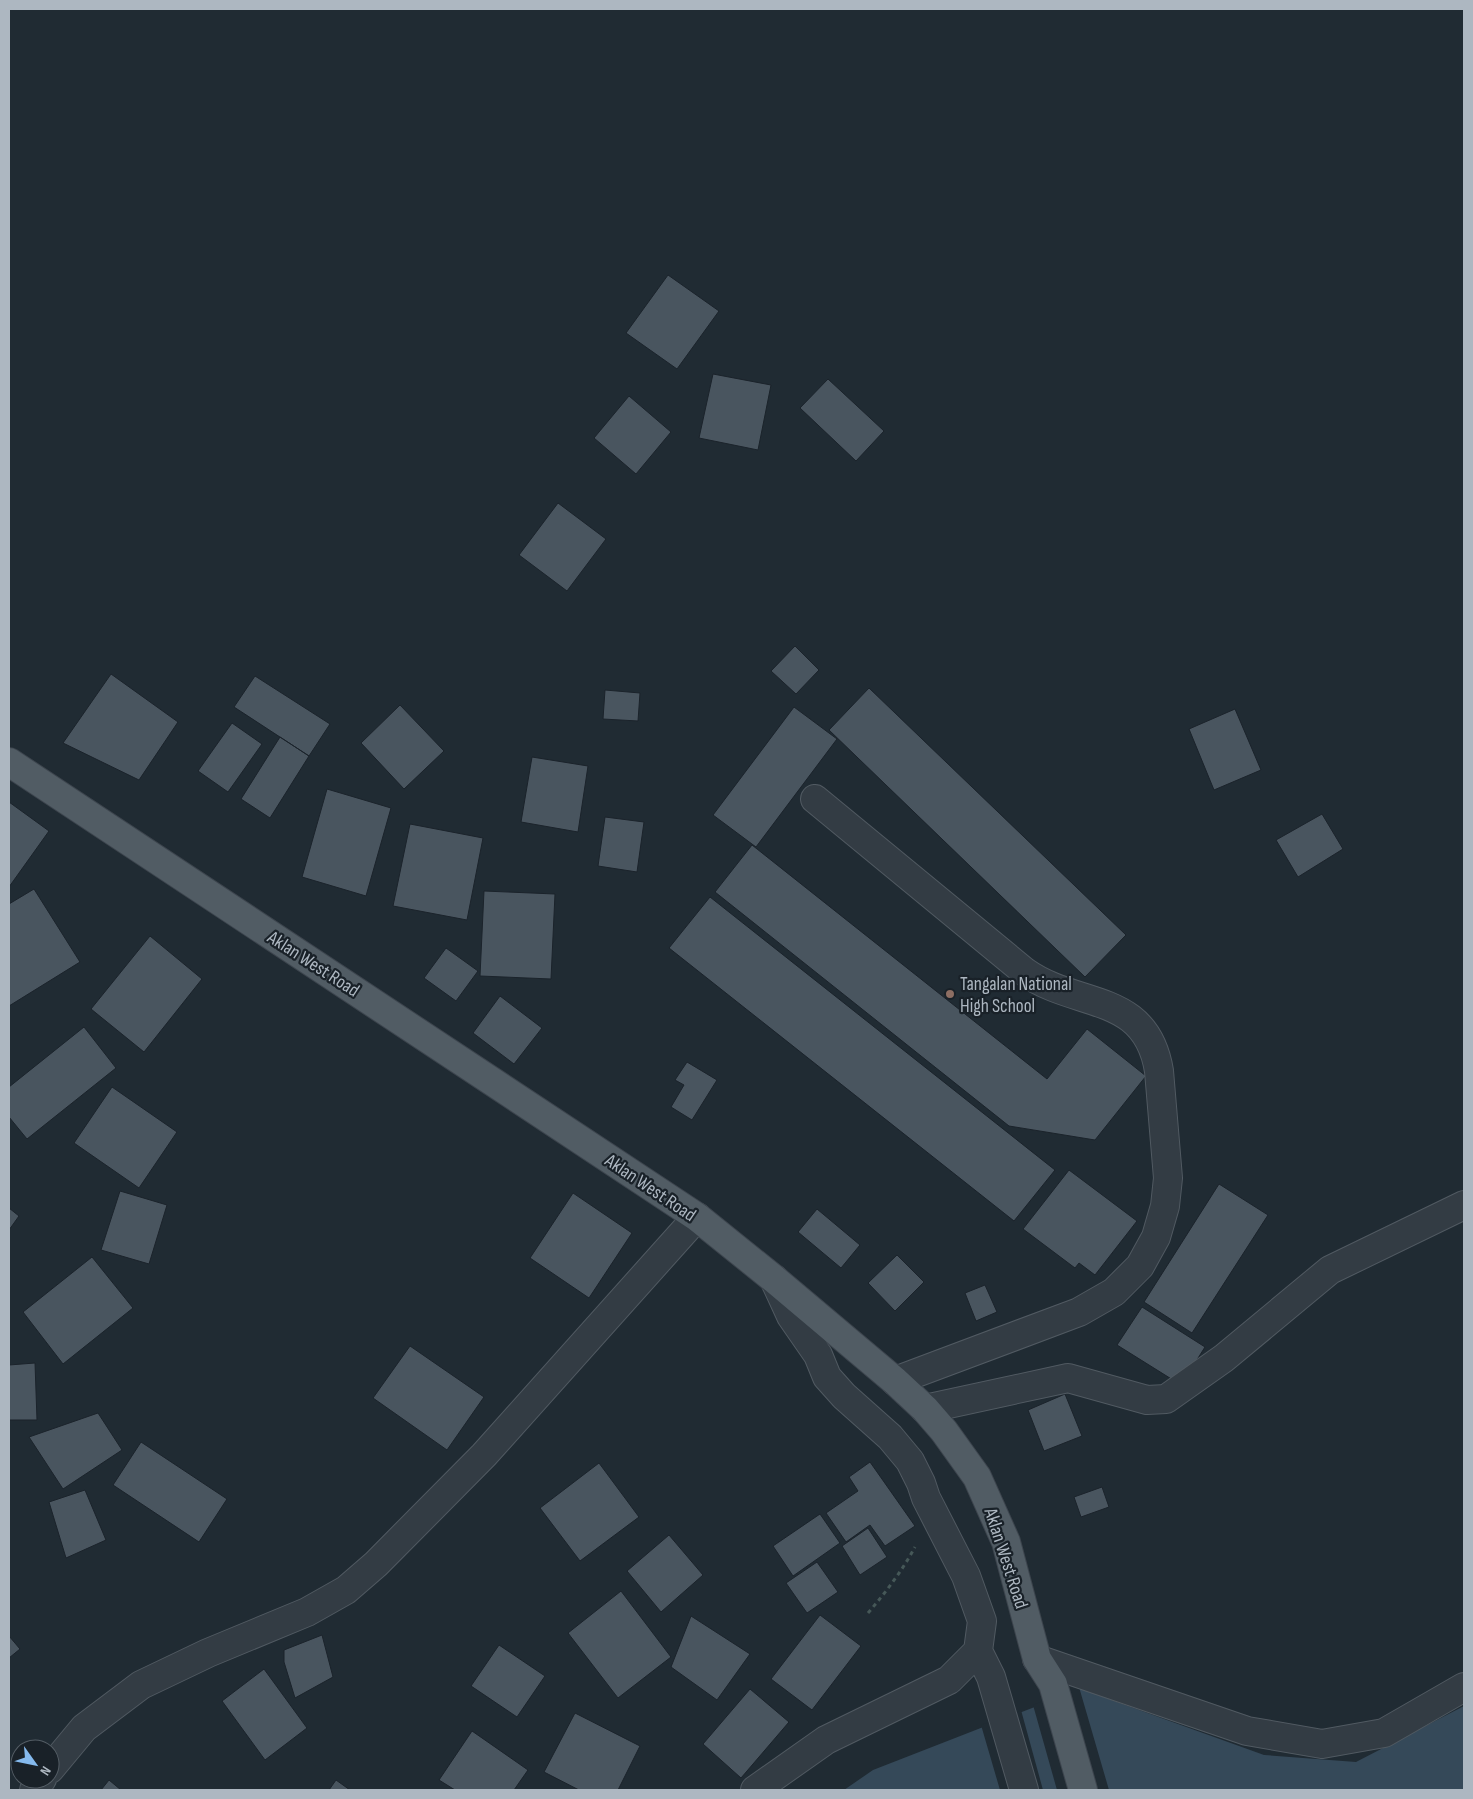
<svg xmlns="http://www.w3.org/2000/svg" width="1473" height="1799" font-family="'Sofia Sans Condensed',sans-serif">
  <rect width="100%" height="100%" fill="#202b33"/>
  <path fill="#354959" d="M1081 1689 1264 1755 1356 1762 1464 1706V1790H844L873 1770Z"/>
  <path fill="#202b33" d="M1079 1687 1109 1790H1057L1033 1705Z
    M1021 1710 1043 1790H1000L981 1725Z"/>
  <path fill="#49555f" stroke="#1b232b" d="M668 275 719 311 677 369 626 333Z
    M713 374 771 385 758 450 699 438Z
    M828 379 884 431 856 461 800 408Z
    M629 396 671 432 636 474 594 438Z
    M558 503 606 539 567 591 519 555Z
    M795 646 819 670 796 694 771 671Z
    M111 674 178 722 139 780 63 743Z
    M255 676 330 724 309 756 234 707Z
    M869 688 1126 935 1085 977 829 730Z
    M605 690 640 693 638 721 603 719Z
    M400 705 444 751 404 789 361 743Z
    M794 707 837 739 756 847 713 815Z
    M1235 709 1261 770 1214 790 1189 729Z
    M232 723 262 744 228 792 198 771Z
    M280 737 309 756 270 818 241 799Z
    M532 757 588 766 578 832 521 822Z
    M327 789 391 808 366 896 302 877Z
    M9 802 49 831 9 887Z
    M1322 814 1343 849 1298 877 1276 840Z
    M605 817 644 822 637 872 598 866Z
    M410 824 483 838 467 920 393 906Z
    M752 845 1047 1079 1087 1029 1146 1076 1095 1140 1009 1126 715 892Z
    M34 889 80 962 9 1006V904Z
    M484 891 555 894 551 979 480 976Z
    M710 897 1055 1170 1014 1221 669 948Z
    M150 936 202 979 144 1052 91 1009Z
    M446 948 478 971 456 1001 424 978Z
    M500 996 542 1028 514 1064 473 1033Z
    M84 1027 116 1068 27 1139 9 1117V1087Z
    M687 1062 717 1080 692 1120 671 1107 684 1085 675 1080Z
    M112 1087 177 1132 139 1188 74 1143Z
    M1069 1170 1137 1221 1095 1275 1079 1263 1075 1268 1023 1229Z
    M1219 1184 1268 1215 1192 1333 1144 1302Z
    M120 1191 167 1205 149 1264 101 1250Z
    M573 1193 632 1233 589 1298 530 1258Z
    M9 1208 19 1216 9 1230Z
    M817 1209 860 1245 841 1268 798 1232Z
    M897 1255 924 1282 895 1311 868 1283Z
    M92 1257 133 1308 63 1364 23 1312Z
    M985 1285 997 1312 976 1321 965 1293Z
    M1142 1307 1205 1347 1181 1385 1117 1345Z
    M410 1346 484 1397 447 1450 373 1398Z
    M35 1363 37 1420H9V1365Z
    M1065 1394 1082 1436 1044 1451 1028 1410Z
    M98 1413 122 1450 63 1489 29 1437Z
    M141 1442 227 1499 199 1542 113 1485Z
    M870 1462 915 1526 885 1546 870 1525 846 1542 826 1513 858 1491 849 1477Z
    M599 1463 639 1517 580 1561 540 1508Z
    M1102 1487 1109 1507 1081 1517 1074 1497Z
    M85 1490 106 1540 66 1558 49 1502Z
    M820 1514 840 1543 793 1576 773 1546Z
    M868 1528 887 1557 860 1575 842 1546Z
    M669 1535 703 1575 661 1612 627 1571Z
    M817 1562 838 1592 807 1613 786 1583Z
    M621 1591 671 1657 618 1698 568 1633Z
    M820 1615 861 1646 812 1710 771 1679Z
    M691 1616 750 1654 717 1700 671 1667Z
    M322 1635 333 1677 295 1698 284 1662V1650Z
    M9 1636 20 1649 9 1658Z
    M499 1645 545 1676 517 1717 471 1686Z
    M264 1669 307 1728 265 1760 222 1701Z
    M750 1689 789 1722 741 1778 703 1744Z
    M575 1713 640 1746 618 1790H579L544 1772Z
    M472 1731 528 1770 514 1790H455L439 1780Z
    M109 1780 121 1790H101Z
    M336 1780 350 1790H329Z"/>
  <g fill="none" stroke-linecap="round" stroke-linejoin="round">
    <g stroke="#515a62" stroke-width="30">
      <path id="minor" d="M815 799 1025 972C1077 1009 1146 991 1159 1071L1168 1178 1165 1206 1156 1237 1140 1266 1114 1292 1079 1312 895 1381
        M774 1279 791 1316 818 1355 827 1377 844 1396 890 1437 910 1461 921 1483 926 1498 966 1576 982 1621 978 1651 991 1677 1024 1790
        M925 1409 1068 1378 1147 1400 1166 1399 1224 1358 1330 1270 1464 1205
        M1037 1659 1247 1731 1322 1744 1384 1733 1464 1687
        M50 1769 84 1728 141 1685 208 1653 307 1612 346 1590 376 1564 484 1455 697 1217
        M34 1790 42 1779
        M755 1790 826 1740 949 1680 978 1651"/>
    </g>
    <g stroke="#3d454e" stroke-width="30">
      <path id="major" d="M9 762 697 1217 774 1279 895 1381 925 1409 944 1431 977 1477 1006 1542 1037 1659 1053 1684 1083 1790"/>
    </g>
    <path stroke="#465858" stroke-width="3" stroke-dasharray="4 4" stroke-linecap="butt" d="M868 1613C886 1592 902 1571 915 1547"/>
    <use href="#minor" stroke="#333c44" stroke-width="28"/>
    <use href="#major" stroke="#515c64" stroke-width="28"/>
  </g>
  <circle fill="#8d6e63" stroke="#192128" stroke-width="2" cx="950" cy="994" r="5"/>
  <g text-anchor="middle" stroke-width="4.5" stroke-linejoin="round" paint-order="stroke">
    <g font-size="19" fill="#adb7c1" stroke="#192128">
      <text transform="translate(314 963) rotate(33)" y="7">Aklan West Road</text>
      <text transform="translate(651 1187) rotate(34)" y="7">Aklan West Road</text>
      <text transform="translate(1007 1558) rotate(72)" y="7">Aklan West Road</text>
    </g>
    <g font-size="19" fill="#adb7c1" stroke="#192128" text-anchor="start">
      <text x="960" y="990">Tangalan National<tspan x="960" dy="22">High School</tspan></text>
    </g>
  </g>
  <rect width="1473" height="1799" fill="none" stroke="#adb7c1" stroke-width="20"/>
  <g transform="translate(35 1764) rotate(123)"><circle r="24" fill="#192128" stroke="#545d65"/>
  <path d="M0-4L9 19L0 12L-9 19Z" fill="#85baee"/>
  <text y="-8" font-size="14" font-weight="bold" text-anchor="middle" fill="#adb7c1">N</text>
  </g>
</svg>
